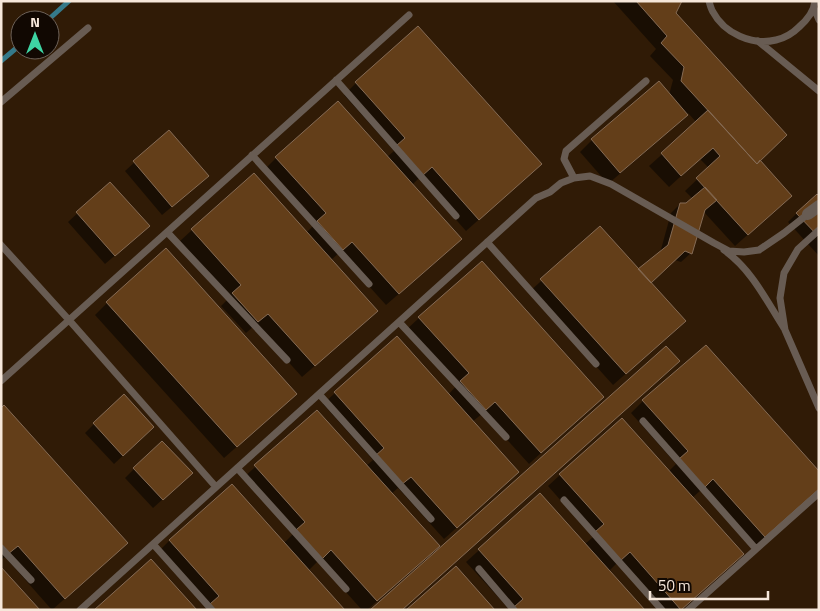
<svg xmlns="http://www.w3.org/2000/svg" width="820" height="611" font-family="'Titillium Web',sans-serif">
  <rect width="100%" height="100%" fill="#301b06"/>
  <path fill="#0007" d="M613 1H681L675 13 759 161 778 208 735 246 703 211 691 253 681 262 675 260 650 283 672 333 613 385 529 292 600 228 638 270 660 253 671 213 680 204 686 205 693 199 685 191 709 168 700 159 669 187 649 166 697 123 688 113 674 127 608 184 580 152 592 140 669 95 673 80 650 56 656 49Z
    M356 83 528 176 466 231 419 178 412 185 448 251 386 305 339 253 331 260 364 323 302 377 255 325 246 333 221 306 230 297 180 241 192 230 306 233 314 225 264 170 276 158 387 157 394 151 344 95Z
    M169 131 198 185 162 215 125 171Z
    M110 183 139 235 105 264 68 222Z
    M819 198V256L788 222 797 213Z
    M107 303 283 406 224 458 95 315Z
    M419 318 602 397 529 464 483 413 472 422 506 484 444 539 398 488 391 494 426 558 367 610H362L318 561 308 571 343 610H206L208 608 158 552 170 540 284 543 293 534 243 478 317 411 366 466 373 460 323 404 335 393 448 395 457 385 407 329Z
    M705 347 819 489 753 548 701 490 692 498 742 554 681 610H659L617 563 609 571 510 610 466 562 540 495 585 544 593 537 548 486 560 475 668 472 676 464 631 413 643 401Z
    M1 409 114 555 52 610 5 557 1 560Z
    M94 424 144 436 114 464 85 433Z
    M134 469 182 482 153 508 125 478Z"/>
  <g fill="none" stroke-linecap="round" stroke-linejoin="round">
    <path stroke="#357a8a" stroke-width="5" d="M48 20 69 1
      M1 61 20 45"/>
  </g>
  <path fill="#633e19" stroke="#856b55" d="M636 1H682L676 13 787 135 757 164 681 81 684 67 661 43 667 36Z
    M418 26 542 164 479 220 432 167 422 176 396 146 405 138 355 82Z
    M659 81 688 115 620 173 591 139Z
    M338 101 462 239 399 294 352 242 343 250 317 221 326 213 275 157Z
    M708 110 757 164 760 160 792 196 748 235 696 178 720 156 713 148 681 176 661 153Z
    M169 130 209 176 172 207 133 161Z
    M254 173 378 311 315 366 268 314 258 322 232 293 241 285 191 229Z
    M110 182 150 226 115 256 76 212Z
    M705 187 717 200 705 210 692 254 685 251 651 283 638 269 668 245 680 203H686Z
    M817 194 819 196V237L796 213Z
    M600 226 686 321 626 374 540 279Z
    M166 248 297 394 237 447 106 302Z
    M482 261 604 397 541 453 495 402 486 410 460 381 469 373 418 317Z
    M397 336 519 472 457 528 411 477 401 485 375 456 384 448 334 392Z
    M706 345 819 471V489L765 537 713 479 704 488 679 459 688 451 642 400Z
    M666 346 680 361 402 610H370Z
    M124 394 154 427 123 456 93 423Z
    M4 405 128 543 65 599 18 546 8 554 1 546V408Z
    M317 410 440 546 377 601 331 550 322 559 296 530 305 522 254 465Z
    M622 418 744 554 681 610 630 552 620 561 595 532 604 524 559 474Z
    M162 441 193 473 163 500 133 468Z
    M232 484 345 610H215L210 604 219 596 169 540Z
    M540 493 645 610H516L514 607 523 599 478 549Z
    M151 559 197 610H94Z
    M456 566 495 610H406Z
    M1 567 40 610H1Z"/>
  <g fill="none" stroke-linecap="round" stroke-linejoin="round">
    <path stroke="#685c53" stroke-width="7" d="M709 1C710 5 711 9 713 12 724 33 752 46 776 40 785 38 793 33 799 27 807 20 814 11 815 1
      M814 8 819 20
      M758 41 819 91
      M336 80 456 216
      M1 102 88 28
      M252 155 369 284
      M574 178 564 159 566 151 646 81
      M819 230 798 249 784 273 780 298 785 330 819 408
      M167 232 287 360
      M487 242 596 364
      M1 245 69 320 1 381
      M724 250C752 270 766 300 784 328
      M399 322 506 437
      M319 394 431 519
      M643 421 756 549
      M237 468 346 589
      M216 487 69 320 409 15
      M564 500 662 610
      M153 544 212 610
      M1 548 31 580
      M479 569 514 610
      M80 610 536 198 550 192 561 183 574 178 590 176 611 184 714 243 729 251 744 252 759 250 784 233 808 214
      M688 610 819 493"/>
    <path stroke="#685c53" stroke-width="12" d="M808 214 819 206"/>
  </g>
  <rect width="820" height="611" fill="none" stroke="#f6e7da" stroke-width="5"/>
  <g transform="translate(35 35)"><circle r="24" fill="#110802" stroke="#6d6158"/>
  <path d="M0-4L9 19L0 12L-9 19Z" fill="#3ed4a3"/>
  <text y="-8" font-size="14" font-weight="bold" text-anchor="middle" fill="#f6e7da">N</text>
  </g>
  <path d="M650 591v8h118v-8" fill="none" stroke="#f6e7da" stroke-width="2.5"/>
  <text x="658" y="591" font-size="15" fill="#f6e7da" stroke="#110802" stroke-width="4" paint-order="stroke">50 m</text>
</svg>
